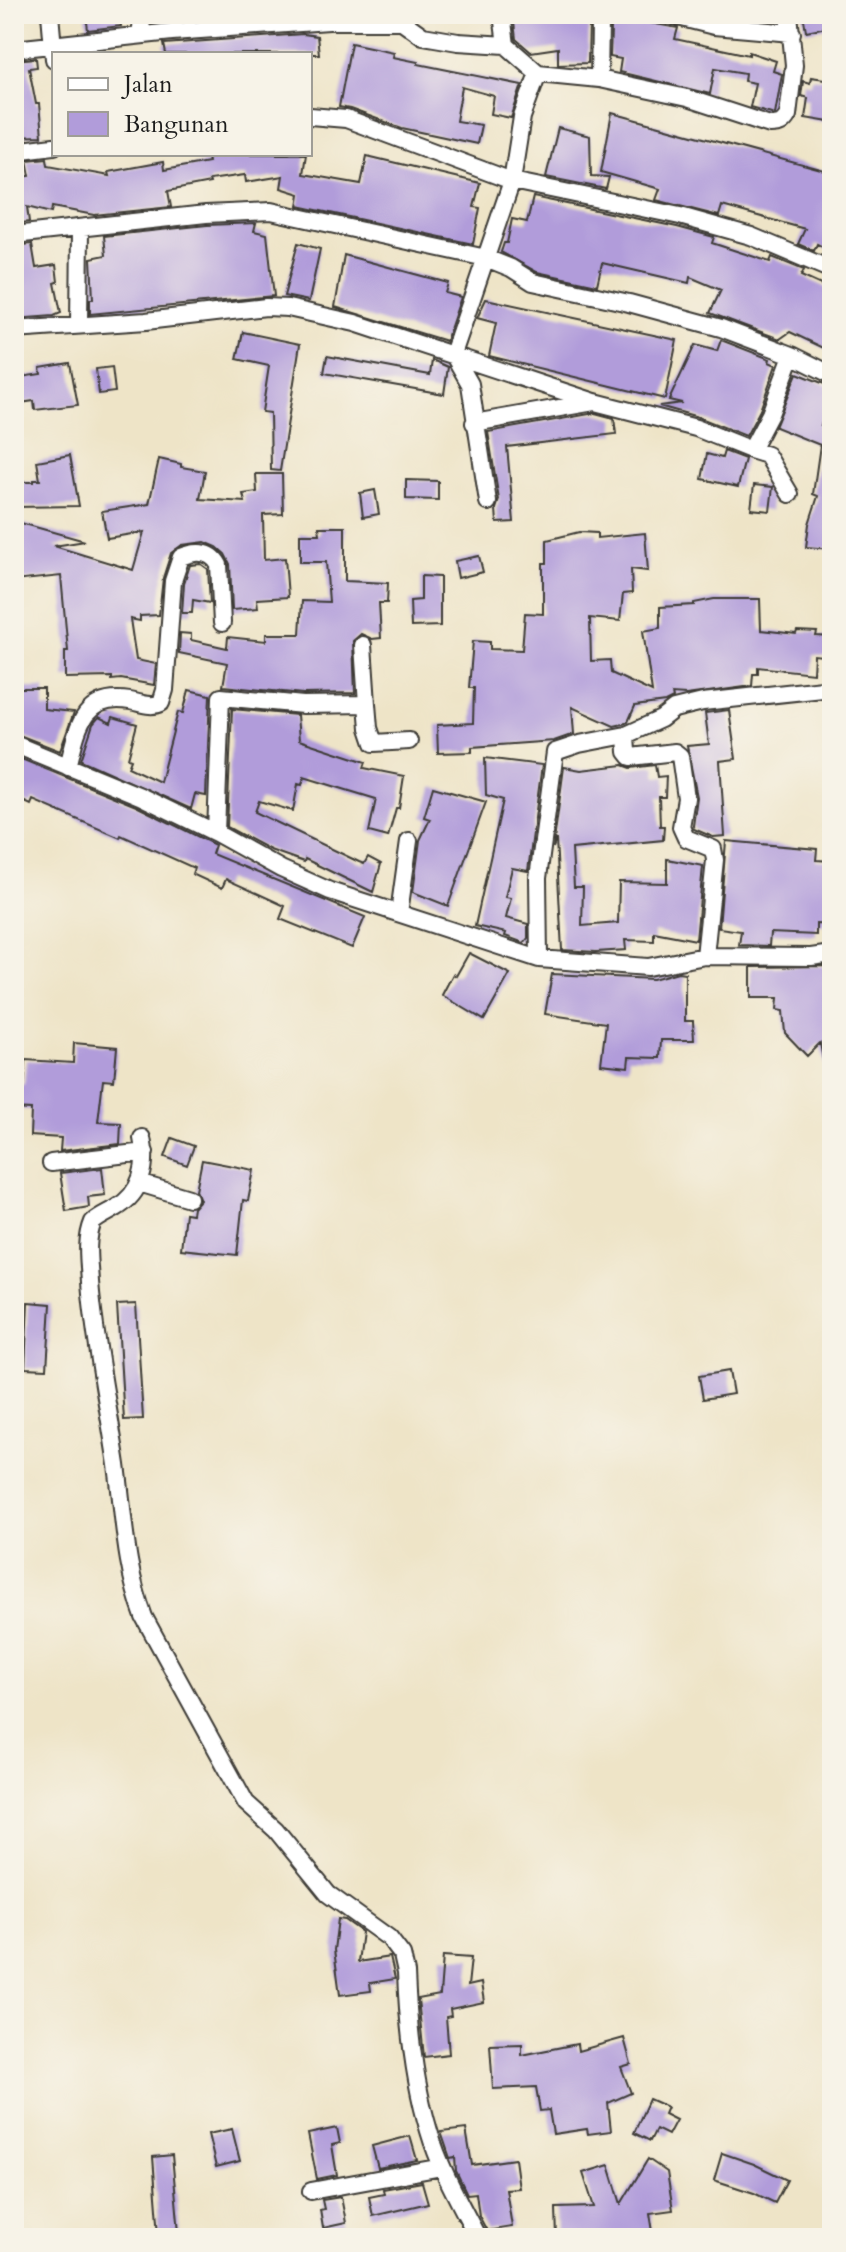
<svg xmlns="http://www.w3.org/2000/svg" width="846" height="2252" font-family="Cardo,serif">
  <rect width="100%" height="100%" fill="#f7f3e8"/>
  <filter id="ink" filterUnits="userSpaceOnUse"><feTurbulence type="fractalNoise" baseFrequency=".0125" numOctaves="2"/><feDisplacementMap in="SourceGraphic" scale="16" xChannelSelector="R" yChannelSelector="G"/><feConvolveMatrix kernelMatrix="1 2 1 2 8 2 1 2 1" color-interpolation-filters="sRGB"/></filter>
  <filter id="wash" filterUnits="userSpaceOnUse"><feTurbulence type="fractalNoise" baseFrequency=".006" numOctaves="4" result="noise"/><feDisplacementMap in="SourceGraphic" scale="32" xChannelSelector="R" yChannelSelector="G"/><feGaussianBlur stdDeviation="1.8" result="paint"/><feColorMatrix in="noise" values="0 0 0 0 0 0 0 0 0 0 0 0 0 0 0 0 0 1.4 0 .05"/><feComposite in="paint" operator="in"/></filter>
  <g filter="url(#wash)">
    <rect width="100%" height="100%" fill="#eee4c7"/>
    <g id="blocks">
      <path fill="#b19cda" d="M86 14H119L121 26 88 30Z
        M159 14H255L160 22Z
        M513 14H594L589 24 588 63 558 64V48L531 52 516 39Z
        M803 14H832V26L806 31Z
        M617 17 678 28 675 39 749 55V52L776 61 773 71 782 74 775 114 750 107 755 83 744 81 745 73 715 68 710 94 619 72 621 59 610 57 611 28Z
        M303 34 317 36 319 54H166L164 44Z
        M351 43 394 52 393 57 418 62V64L522 85 511 118 491 114 494 96 462 87 456 121 481 125 477 144 402 128 350 109 339 107Z
        M36 58 37 67 29 68 36 104H39L42 136 14 137V60Z
        M811 77 832 80 829 122 805 118 808 98 801 96 803 81 810 83Z
        M612 113 832 173V252L817 244 814 251 798 244 805 229 722 206 719 216 656 200 660 189 601 172Z
        M558 128 590 136 591 176 609 177 606 189 546 177Z
        M227 154H306L303 174 361 184 367 156 480 183 474 207 480 208 473 244 298 206 300 194 281 188 283 176 246 182 245 175 209 180 210 183 168 191 171 207 94 215 52 207 51 213 27 207 29 222 14 224V178L30 176 27 160 47 158 48 165 109 176 108 172 163 162 164 170 208 162 207 158Z
        M533 197 677 227 714 237 712 243 770 262 772 257 804 270 801 276 832 290V352L790 332 780 339 710 313 721 290 690 277 689 283 602 263 597 285 537 272 501 252 504 243H507L512 219 527 222Z
        M256 223 254 231 267 234 274 296 90 314V299H93L91 258 106 255 104 236 207 225Z
        M298 243 320 249 309 301 284 296Z
        M32 244 36 268 56 265 58 282 55 283 61 313 54 316 14 319V246Z
        M344 255 448 283 445 293 461 297 446 341 335 307Z
        M486 299 677 340 665 399 489 356 496 323 477 318Z
        M243 332 300 344 280 471 271 470 270 413 262 412 269 366 237 359Z
        M721 340 770 359 769 362 776 365 760 410 746 436 698 417 659 406 682 403 669 400 695 345 717 351Z
        M327 356 430 375 432 360 448 367 444 394 324 373Z
        M70 363 78 405 35 410 34 401 14 404V378L41 374 40 368Z
        M112 367 115 392 99 394 96 369Z
        M797 373 832 387V401L821 425 825 426 826 421 832 422V549L806 547 809 524 818 496 813 494 820 445 775 427Z
        M595 413 614 418 616 434 507 447 514 522 497 523 496 509 499 500 488 432Z
        M724 451 745 459 738 487 702 479 707 454 722 458Z
        M70 455 79 506 14 507V482H34V480H40L37 461Z
        M159 459 181 464V467L205 471 200 499 245 502 243 494 257 492 256 474H282L283 514 263 515 264 560 285 558 288 597 257 599 258 608 232 610 230 564 225 554 217 547 205 542 182 545 171 553 163 578 159 615 140 616V621L130 619 136 660 156 664 154 685 121 679 112 680V677L65 678V651H68L61 576 14 581V521L85 541 54 546 133 570 144 532 107 538 102 511 149 504Z
        M406 480 438 481V500L406 499Z
        M754 485 773 487 770 511 751 509Z
        M375 490 379 514 363 517 360 493Z
        M319 527H345V581L388 583 387 603H379L381 638 372 639 361 634 353 641 355 693 303 694 223 686 227 663 179 653 180 633 191 634V640L227 648 228 637 266 641V634H300L302 601 329 602 326 562H300V534H320Z
        M579 532 597 533V538L645 533 648 571 631 569 632 593 623 594 620 621 590 618 591 661 610 660 611 673 652 692 643 631 660 628V607L694 605V603L714 599H760L761 630 796 634 797 631 817 632 816 636 832 637 831 657 814 655 813 673 758 667V674H753L752 686 686 695 672 694 673 698 665 702 635 706 628 722 623 724 614 726 572 707 574 734 554 741 472 747V752L438 753 437 725 473 723 474 688H469L473 641 490 642V649L522 650 525 613 543 614V563H547V540Z
        M479 556 483 572 458 578 455 561Z
        M201 564 208 569 210 603 193 600 192 613H182L184 583 190 565Z
        M421 576 440 577V626L411 627 410 601 421 600Z
        M14 688H44V709L74 712 60 751 14 733Z
        M189 690 210 695 206 796 195 794 191 809 81 760 93 724 99 717 111 723 113 717 137 724 128 758 131 759 128 767 160 782 178 712 183 713Z
        M232 709 297 715 299 740 366 762 364 768 404 776 399 808H396L388 837 369 832 376 799 304 777 302 785 298 784 293 811 259 801 255 812 359 862 364 864 368 857 381 864 373 892 305 859 304 862 270 850 227 827Z
        M729 710 736 759 720 761 725 836 713 837 694 829 693 826 697 797 687 746 709 744 705 713Z
        M14 756 136 806 211 843 215 845 212 854 365 917 352 948 280 919 285 906 226 879 222 888 192 874 194 868 121 835 120 838 33 800 31 805 14 797Z
        M485 758 542 765 528 871 512 868 505 897 511 898 506 918 528 924V938L524 943 505 936 506 933 475 926 503 800 486 795Z
        M623 765 631 768 655 765 657 777 666 776 665 797H659L660 826H664L663 840 572 849 574 887H583L582 926 618 923 619 882 667 883V859L703 866 696 940 654 932V941L625 940 626 950 596 952 562 950 556 839 553 848 564 767 581 770Z
        M433 787 486 802 448 906 413 892 420 840 430 819 424 817Z
        M726 841 817 849 816 860 832 861V925L816 924V935L770 933 769 946 739 945 741 931 719 928Z
        M469 953 510 974 484 1020 442 995 453 974 456 976Z
        M832 966V1065H824L820 1043 807 1056 785 1033 783 1011 777 1010 778 998H751V967Z
        M678 972 685 973V1021H693L694 1040H661L660 1058 629 1057 628 1067 601 1064 606 1023 545 1014 552 974 653 979Z
        M74 1043 117 1047 114 1081 103 1080 98 1122 121 1123 120 1144 60 1151 61 1138 30 1136 31 1110 14 1109V1084H24L26 1060 73 1063Z
        M172 1138 194 1146 187 1165 165 1157Z
        M202 1160 254 1170 248 1201 243 1200 237 1255 181 1249 185 1213 192 1214 193 1208 200 1200 196 1190Z
        M102 1168 105 1195 88 1197 89 1207 66 1211 60 1173Z
        M28 1302 51 1304 47 1369 25 1368Z
        M136 1304 143 1419 124 1420 117 1305Z
        M729 1371 733 1394 703 1399 699 1376Z
        M338 1919 345 1920 362 1932 358 1962 390 1957 395 1979 370 1983 371 1991 340 1995 334 1950Z
        M443 1956 471 1958 468 1986 481 1983 484 2002 450 2009 451 2016 446 2017 449 2054 424 2057 418 1999 440 1995Z
        M624 2038 631 2064 621 2067 631 2093 608 2103 611 2131 588 2134 587 2129 553 2134 549 2110 540 2111 536 2087 493 2089 490 2045 522 2044V2055L577 2044 578 2051Z
        M649 2099 667 2107 664 2114 676 2120 668 2135 656 2129 650 2141 634 2133Z
        M337 2128 340 2143 332 2145 337 2175 317 2179 308 2134Z
        M232 2129 240 2161 216 2167 208 2134Z
        M466 2129 472 2165 515 2159 519 2188 506 2189 512 2227 487 2231 479 2216 476 2193 467 2194 456 2171 455 2157 450 2158 441 2132Z
        M410 2136 417 2160 378 2168 372 2146Z
        M722 2153 754 2164 787 2180 775 2203 754 2193 714 2180Z
        M172 2155 179 2233 159 2235 153 2157Z
        M648 2159 667 2172 673 2210 650 2213 654 2238H557L556 2208 594 2207 583 2173 609 2165 621 2204Z
        M422 2182 428 2203 373 2216 369 2197 384 2194 383 2189Z
        M341 2197 346 2223 323 2228 320 2210 324 2209 322 2200Z"/>
    </g>
  </g>
  <g filter="url(#ink)">
    <use href="#blocks" fill-opacity="0" stroke="#3c3a36" stroke-width="2"/>
    <g fill="none" stroke-linecap="round" stroke-linejoin="round">
      <g stroke="#3c3a36" stroke-width="20">
        <path id="minor" d="M50 14 54 59
          M502 14 506 45
          M666 14 714 26 792 33
          M140 35 143 14
          M14 49 172 32 329 21H402L423 36 458 42 506 45 538 73 599 79 687 98 770 125C779 125 783 124 788 115L794 65 789 14
          M599 79 600 24 607 14
          M310 116 346 119 512 181 680 216 751 236 832 270
          M14 151 54 146
          M14 235 206 214 271 211 486 258 511 268 533 282 629 303 721 328 792 355 832 375
          M79 324 80 229
          M14 330 146 321 266 307 288 308 355 323 595 402 696 428 751 450 770 414 792 355
          M474 423 594 402
          M751 450 767 455 790 494
          M488 502 470 384 453 354 512 181 522 117 538 73
          M367 704 369 728 374 743 409 741
          M626 735 627 752 631 757 675 752 680 756 686 798 681 827 686 838 713 849 715 860 705 956
          M14 744 140 796 216 833 281 869 330 891 539 959 648 967 705 956 811 957 832 954
          M68 767C77 731 81 693 130 701 141 703 151 708 161 703L165 690 173 581 181 557C195 551 211 550 219 565L222 623
          M216 833 221 697 303 705 367 704 363 645
          M399 913 409 841
          M539 959 538 878 555 752 579 744 626 735 661 719 674 709 703 702 832 688
          M142 1138C148 1165 142 1193 116 1208 108 1213 100 1216 93 1222 85 1241 89 1262 90 1282 95 1344 108 1404 117 1465 124 1517 125 1567 144 1617L246 1803 276 1830 328 1894 389 1938 402 1955 406 1973C408 2025 414 2081 429 2131 440 2169 460 2203 478 2238
          M51 1163 145 1152
          M139 1183 189 1198
          M311 2191 442 2167"/>
      </g>
      <use href="#minor" stroke="#fff" stroke-width="16"/>
    </g>
  </g>
  <rect width="846" height="2252" fill="none" stroke="#f7f3e8" stroke-width="48"/>
  <rect x="52" y="52" width="260" height="104" fill="#f7f3e8" stroke="#9f9d96" stroke-width="2"/>
  <rect x="68" y="78" width="40" height="12" fill="#ffffff" stroke="#9f9d96" stroke-width="2"/>
  <text x="124" y="92" font-size="24" fill="#1c1c1c">Jalan</text>
  <rect x="68" y="112" width="40" height="24" fill="#b19cda" stroke="#9f9d96" stroke-width="2"/>
  <text x="124" y="132" font-size="24" fill="#1c1c1c">Bangunan</text>
</svg>
